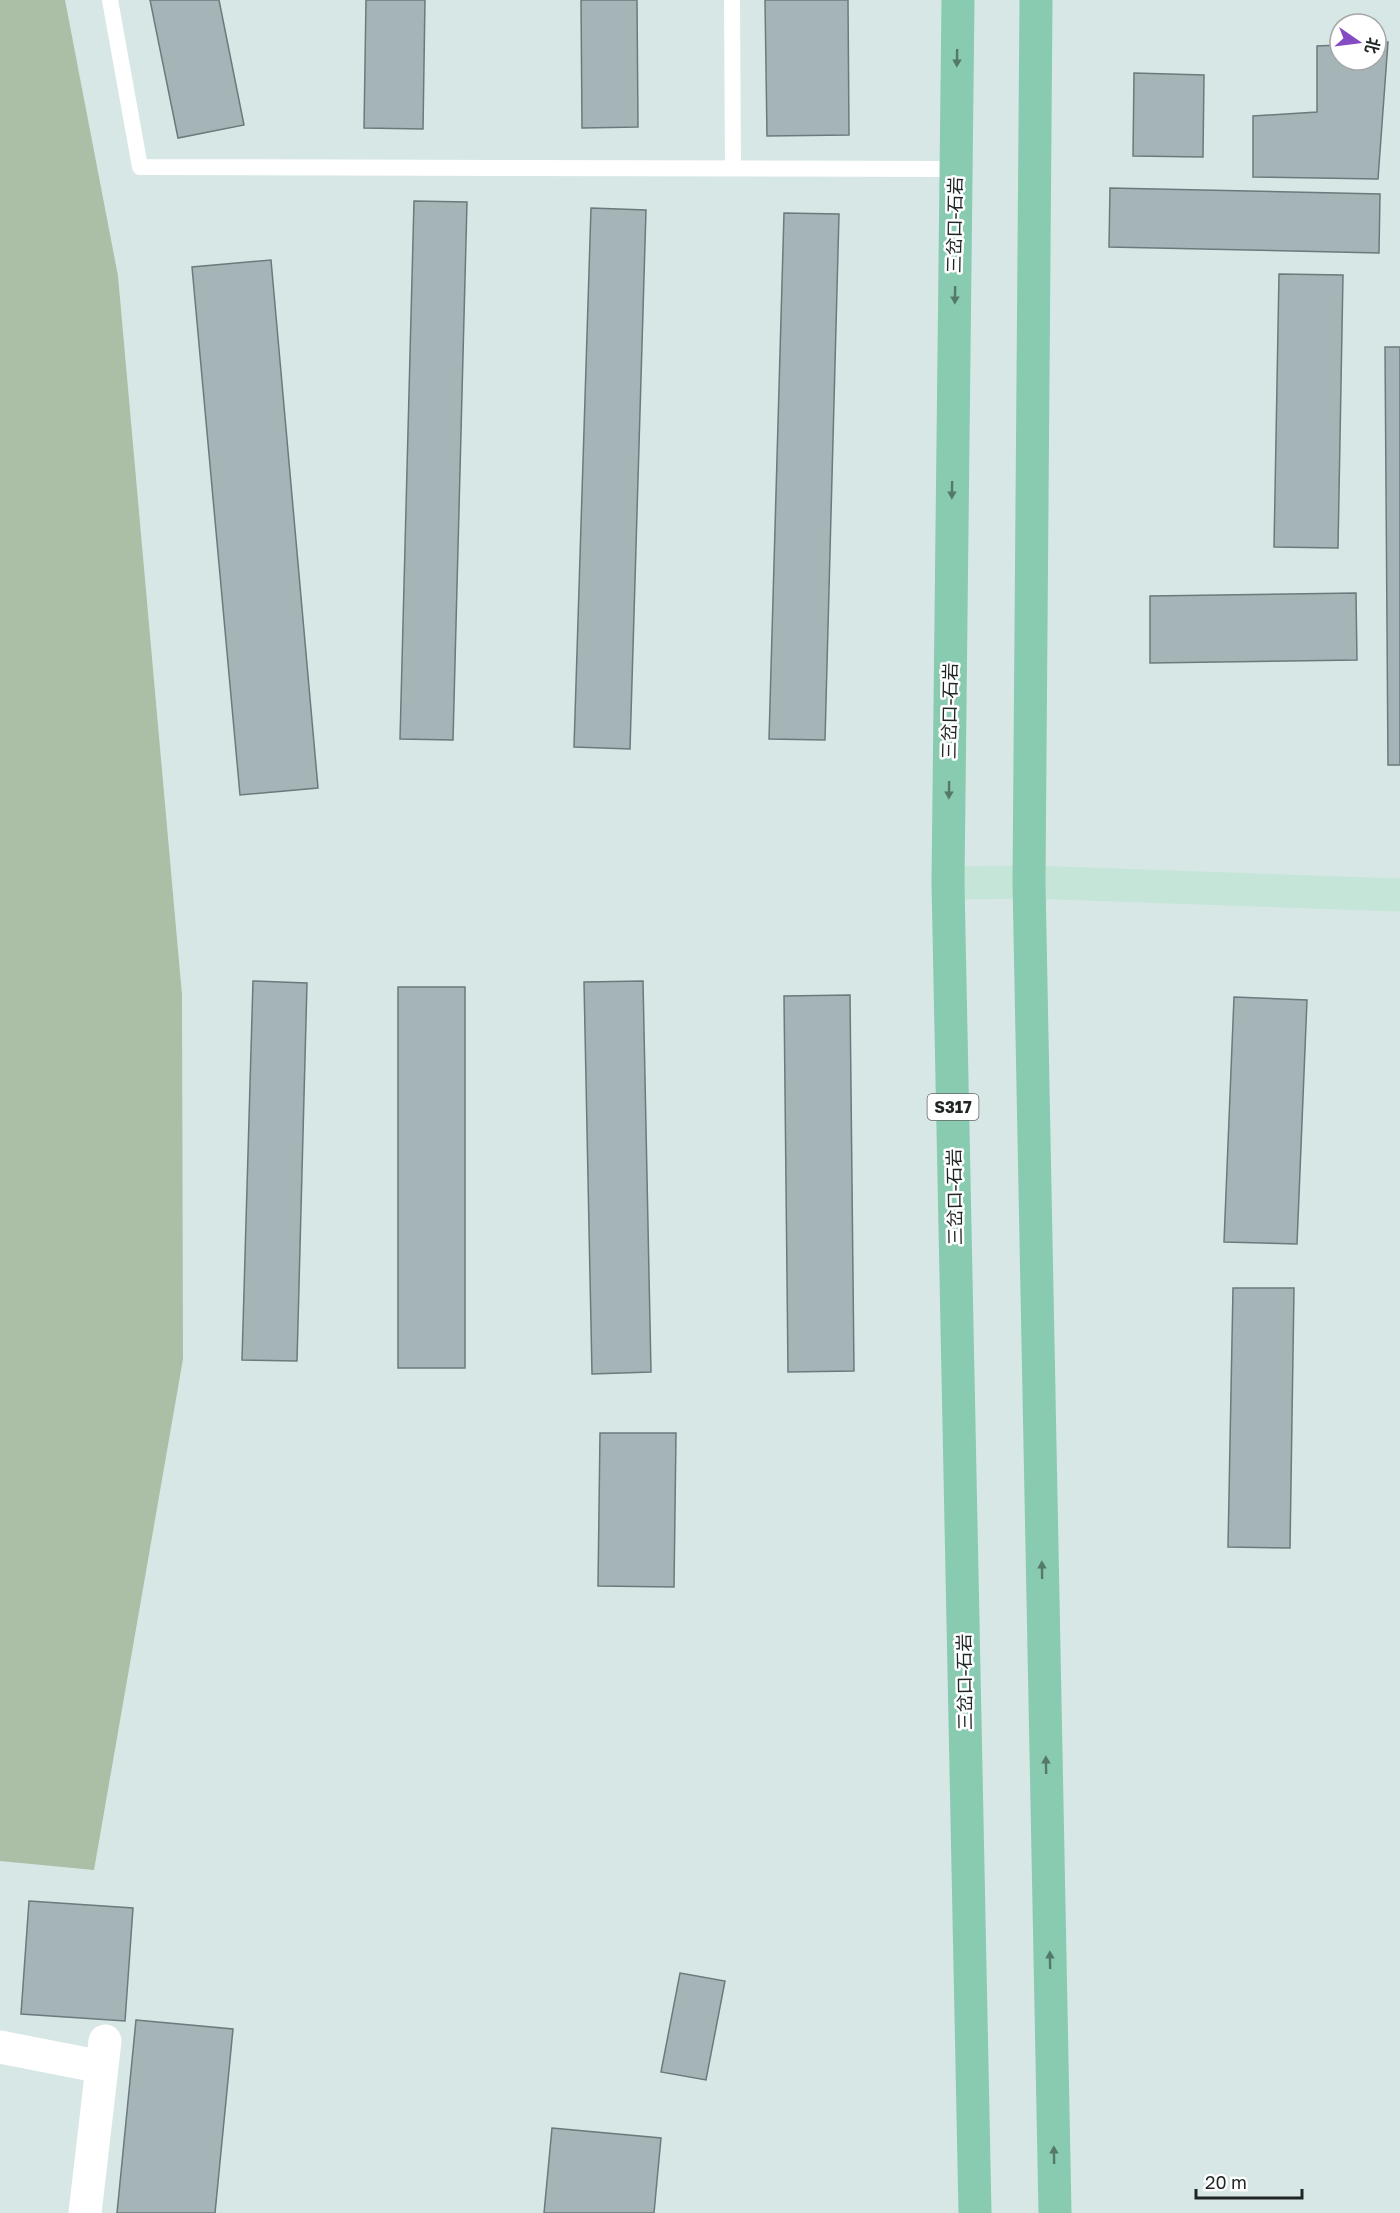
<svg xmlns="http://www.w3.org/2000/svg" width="1400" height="2213" font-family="'Golos Text','Noto Sans SC',sans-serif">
  <rect width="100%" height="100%" fill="#d7e7e5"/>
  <path fill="#abbfa6" d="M0 0H65L118 276 182 995 183 1359 94 1870 0 1861Z"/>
  <path fill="#a5b4b7" stroke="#6b7a7c" stroke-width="1.5" d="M150 0H219L244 125 178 138Z
    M366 0H425L423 129 364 128Z
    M581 0H637L638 127 582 128Z
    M765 0H848L849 135 767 136Z
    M1388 42 1378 179 1253 177V116L1317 112V46L1340 45V60H1376V43Z
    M1134 73 1204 75 1203 157 1133 156Z
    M1110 188 1380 194 1379 253 1109 247Z
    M414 201 467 202 453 740 400 739Z
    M591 208 646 210 630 749 574 747Z
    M784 213 839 214 825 740 769 739Z
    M271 260 318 788 240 795 192 267Z
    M1279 274 1343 275 1338 548 1274 547Z
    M1385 347H1400V765H1388Z
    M1356 593 1357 660 1150 663V596Z
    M253 981 307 983 297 1361 242 1360Z
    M643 981 651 1372 592 1374 584 982Z
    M398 987H465V1368H398Z
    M850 995 854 1371 788 1372 784 996Z
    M1234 997 1307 1000 1297 1244 1224 1242Z
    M1233 1288H1294L1290 1548 1228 1547Z
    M600 1433H676L674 1587 598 1586Z
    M29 1901 133 1908 125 2021 21 2014Z
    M680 1973 725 1981 706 2080 661 2072Z
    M136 2020 233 2029 215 2213H117Z
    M552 2128 661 2138 654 2213H544Z"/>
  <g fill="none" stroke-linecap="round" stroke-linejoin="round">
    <path stroke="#fff" stroke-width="16" d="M110 0 140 167 956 169
      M732 0 733 168"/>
    <path stroke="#fff" stroke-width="33" d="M0 2047 102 2067
      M85 2213 105 2041"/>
    <path stroke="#c4e5d7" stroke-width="33" d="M948 883 1029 882 1400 895"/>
    <path stroke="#88cbb0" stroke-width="33" d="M958 0 948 883 975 2213
      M1036 0 1029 882 1055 2213"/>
  </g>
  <defs><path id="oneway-solid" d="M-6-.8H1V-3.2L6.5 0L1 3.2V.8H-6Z" transform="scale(1.5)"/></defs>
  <g fill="#54786a">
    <use href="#oneway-solid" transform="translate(957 58) rotate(91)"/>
    <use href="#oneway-solid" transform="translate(955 295) rotate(91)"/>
    <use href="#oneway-solid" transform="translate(952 490) rotate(91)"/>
    <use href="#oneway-solid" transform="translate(949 790) rotate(91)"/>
    <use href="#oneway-solid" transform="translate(1042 1570) rotate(-91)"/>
    <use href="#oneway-solid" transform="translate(1046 1765) rotate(-91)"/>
    <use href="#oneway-solid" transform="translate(1050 1960) rotate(-91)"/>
    <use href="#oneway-solid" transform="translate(1054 2155) rotate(-91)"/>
  </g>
  <g text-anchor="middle" stroke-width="5" stroke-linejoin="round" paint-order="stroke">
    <rect fill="#fff" stroke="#626666" stroke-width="1.5" x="927.5" y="1094" width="51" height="26" rx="4.5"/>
    <g font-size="16" font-weight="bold" fill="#1f2524">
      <text x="953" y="1113">S317</text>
    </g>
    <g font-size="18" fill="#1f2524" stroke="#fff">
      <text transform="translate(955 225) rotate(-89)" y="6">三岔口-石岩</text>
      <text transform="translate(950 711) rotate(-89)" y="6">三岔口-石岩</text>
      <text transform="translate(955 1197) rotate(-91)" y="6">三岔口-石岩</text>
      <text transform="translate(965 1682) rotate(-91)" y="6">三岔口-石岩</text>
    </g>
  </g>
  <g transform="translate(1358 42) rotate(104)"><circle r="28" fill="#ffffff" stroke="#a5a8a7" stroke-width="1.5"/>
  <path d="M0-4.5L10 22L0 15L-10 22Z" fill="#844bc2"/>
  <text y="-9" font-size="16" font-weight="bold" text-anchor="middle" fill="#1f2524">北</text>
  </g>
  <path d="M1196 2189v9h106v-9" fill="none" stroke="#1f2524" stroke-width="3"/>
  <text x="1205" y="2189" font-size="18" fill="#1f2524" stroke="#ffffff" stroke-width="4.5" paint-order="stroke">20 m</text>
</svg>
